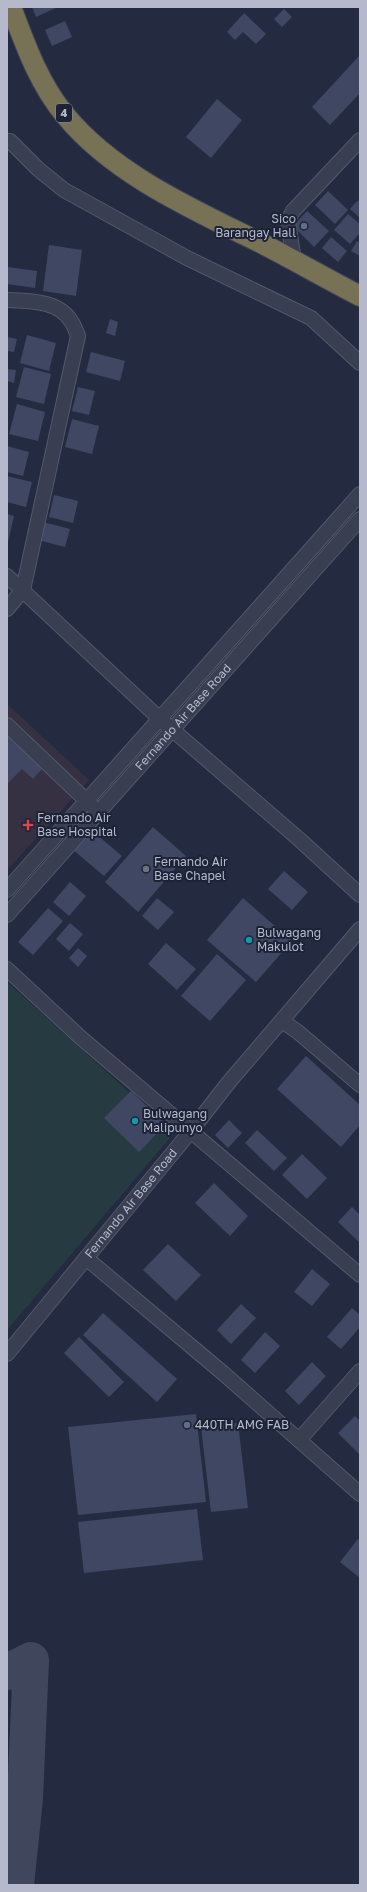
<svg xmlns="http://www.w3.org/2000/svg" width="367" height="1892" font-family="'Golos Text',sans-serif">
  <rect width="100%" height="100%" fill="#242b41"/>
  <path fill="#363142" d="M7 704 89 780 7 870Z"/>
  <path fill="#263a42" d="M7 982 174 1133 7 1330Z"/>
  <g fill="none" stroke-linecap="round" stroke-linejoin="round">
    <path stroke="#40465c" stroke-width="36" d="M7 1672 31 1660 25 1799 16 1885"/>
  </g>
  <path fill="#404762" d="M32 7H58L36 17Z
    M284 9 292 17 282 27 274 19Z
    M244 13 266 34 256 44 243 32 235 40 227 32Z
    M65 21 72 37 52 46 45 30Z
    M360 55V93L330 125 312 107Z
    M217 99 242 120 211 158 186 137Z
    M328 191 348 210 335 224 315 205Z
    M360 200V218L350 209 356 202Z
    M307 211 329 231 314 247 293 226Z
    M348 214 360 224V233L350 244 334 230Z
    M331 237 347 251 338 262 322 248Z
    M357 241 360 243V256L351 251Z
    M49 245 82 250 76 296 43 291Z
    M8 267 37 271 35 288 7 284Z
    M110 319 118 322 115 336 106 333Z
    M27 335 56 343 49 371 20 363Z
    M7 337 17 339 14 352 7 351Z
    M91 352 125 361 120 381 86 372Z
    M24 367 51 374 44 404 16 397Z
    M7 369 16 370 14 383 7 381Z
    M78 387 95 391 89 415 72 411Z
    M17 404 45 412 38 441 9 434Z
    M72 419 99 426 92 454 65 447Z
    M7 446 29 452 23 476 7 472Z
    M7 476 32 482 26 507 7 502Z
    M54 495 78 501 73 523 49 517Z
    M7 514 14 516 8 542H7Z
    M43 522 70 529 65 547 38 540Z
    M7 732 44 767 33 779 22 769 7 784Z
    M153 827 186 856 138 912 105 882Z
    M90 829 122 856 104 876 72 849Z
    M284 871 308 892 292 910 268 889Z
    M70 882 86 896 69 916 53 902Z
    M157 898 174 912 158 930 142 916Z
    M243 898 292 941 256 982 207 940Z
    M48 908 63 921 33 955 18 942Z
    M70 923 83 934 69 951 56 939Z
    M166 943 196 969 177 990 148 964Z
    M78 948 87 956 78 967 69 958Z
    M217 954 246 980 210 1021 181 996Z
    M306 1056 360 1105V1125L341 1147 277 1089Z
    M131 1091 166 1124 139 1152 104 1118Z
    M229 1120 242 1133 228 1148 215 1135Z
    M257 1130 287 1158 274 1171 245 1143Z
    M302 1154 327 1178 307 1199 282 1175Z
    M214 1183 248 1216 230 1236 195 1203Z
    M352 1207 360 1215V1243L338 1222Z
    M168 1244 201 1275 176 1301 143 1270Z
    M312 1269 330 1284 312 1306 294 1292Z
    M241 1304 256 1318 231 1344 217 1330Z
    M352 1308 360 1315V1327L341 1349 327 1337Z
    M103 1313 177 1379 157 1402 83 1335Z
    M265 1332 280 1346 255 1373 241 1360Z
    M79 1337 124 1382 109 1397 64 1353Z
    M312 1362 326 1376 299 1405 285 1391Z
    M196 1414 206 1502 78 1515 68 1427Z
    M355 1416 360 1421V1455L338 1433Z
    M238 1423 248 1508 211 1512 201 1427Z
    M197 1509 203 1560 84 1573 78 1522Z
    M358 1539 360 1541V1578L340 1562Z"/>
  <g fill="none" stroke-linecap="round" stroke-linejoin="round">
    <g stroke="#53596b" stroke-width="16">
      <g id="minor">
        <path d="M7 141H10L38 169 64 190 187 258 311 318 360 363"/>
        <path d="M294 261 288 221 293 211 360 140"/>
        <path d="M7 300C28 301 58 300 71 321 74 325 76 331 78 336L23 590 7 609"/>
        <path d="M7 576 160 719 300 840 360 895"/>
        <path d="M7 725 93 807"/>
        <path d="M7 890 360 494"/>
        <path id="s1" d="M7 915 360 519"/>
        <path d="M7 969 80 1037 360 1275"/>
        <path d="M282 1021 298 1032 360 1085"/>
        <path d="M86 1258 223 1373 360 1494"/>
        <path id="s2" d="M7 1354 190 1132 229 1082 360 929"/>
        <path d="M299 1440 360 1371"/>
      </g>
    </g>
    <g stroke="#404658" stroke-width="22">
      <path id="highway" d="M11 7C25 44 39 84 65 115 113 174 194 210 261 243 294 260 327 279 360 296"/>
    </g>
    <use href="#minor" stroke="#393e51" stroke-width="14"/>
    <use href="#highway" stroke="#777155" stroke-width="20"/>
  </g>
  <g fill="#5c6f8a" stroke="#1d2336" stroke-width="1.5">
    <circle cx="304" cy="226" r="4"/>
    <circle cx="187" cy="1425" r="4"/>
  </g>
  <path fill="#e0444e" stroke="#1d2336" stroke-width="1.5" d="M26 819h4v4h4v4h-4v4h-4v-4h-4v-4h4z"/>
  <circle fill="#6b7280" stroke="#1d2336" stroke-width="1.5" cx="146" cy="869" r="4"/>
  <g fill="#0f9aa8" stroke="#1d2336" stroke-width="1.5">
    <circle cx="249" cy="940" r="4"/>
    <circle cx="135" cy="1121" r="4"/>
  </g>
  <g text-anchor="middle" stroke-width="4" stroke-linejoin="round" paint-order="stroke">
    <rect fill="#1d2336" stroke="#878c9e" stroke-width="1" x="56" y="104" width="16" height="18" rx="3"/>
    <g font-size="11" font-weight="bold" fill="#b5b9cb">
      <text x="64" y="117">4</text>
    </g>
    <g font-size="12" fill="#b5b9cb" stroke="#1d2336" text-anchor="start">
      <text x="296" y="223" text-anchor="end">Sico<tspan x="296" dy="14">Barangay Hall</tspan></text>
      <text x="37" y="822">Fernando Air<tspan x="37" dy="14">Base Hospital</tspan></text>
      <text x="154" y="866">Fernando Air<tspan x="154" dy="14">Base Chapel</tspan></text>
      <text x="257" y="937">Bulwagang<tspan x="257" dy="14">Makulot</tspan></text>
      <text x="143" y="1118">Bulwagang<tspan x="143" dy="14">Malipunyo</tspan></text>
      <text x="195" y="1429">440TH AMG FAB</text>
    </g>
    <g font-size="12" fill="#b5b9cb" stroke="#1d2336">
      <text dy="4" stroke="none"><textPath href="#s1" startOffset="265">Fernando Air Base Road</textPath></text>
      <text dy="4" stroke="none"><textPath href="#s2" startOffset="195">Fernando Air Base Road</textPath></text>
    </g>
  </g>
  <rect width="367" height="1892" fill="none" stroke="#b5b9cb" stroke-width="16"/>
</svg>
